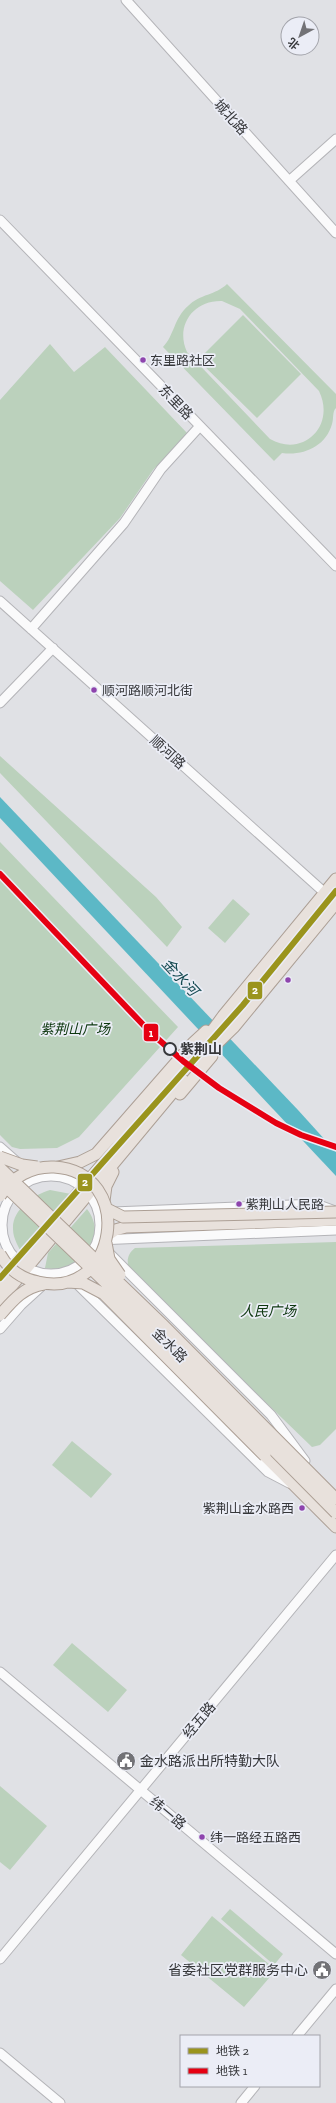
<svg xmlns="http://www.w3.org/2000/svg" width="336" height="2103" font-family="'Zilla Slab','Noto Sans SC',serif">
  <rect width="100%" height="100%" fill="#e0e1e5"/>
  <path fill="#bbd1bc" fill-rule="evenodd" d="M227 284 336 394V408C332 412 334 418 332 424 326 446 304 456 282 453L274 461 163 347C174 336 174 318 188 306 200 294 216 295 227 284ZM222 301 240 309 319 391C336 426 303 458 270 439L187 352C175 326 193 300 222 301Z
    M243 315 301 374 257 418 198 360Z
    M50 344 74 372 105 347 188 434 153 470 120 518 33 610 0 581V400Z
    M0 756 156 897 182 927 167 947 0 773Z
    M0 842 178 1027 79 1137 57 1148 20 1149 12 1147 0 1135Z
    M233 899 250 914 225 943 208 928Z
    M50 1190 71 1194 23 1256C19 1247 13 1239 13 1229 12 1210 33 1195 50 1190Z
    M87 1209C110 1239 80 1275 45 1268L48 1253Z
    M336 1242V1429L320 1445 312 1447 130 1271C126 1262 127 1254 135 1248Z
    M72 1441 112 1474 91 1498 52 1465Z
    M72 1643 127 1690 108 1712 53 1665Z
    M0 1786 47 1826 10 1870 0 1862Z
    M230 1909 283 1954 274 1965 221 1919Z
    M212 1916 276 1970 244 2007 181 1955Z"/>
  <path fill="#5cb8c6" d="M0 797 298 1110 336 1152V1176L0 818Z"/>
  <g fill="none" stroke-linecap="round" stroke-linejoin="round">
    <g stroke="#b4b4b8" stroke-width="11">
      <path id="minor" d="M126 0 336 233
        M289 181 336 139
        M0 220 336 566
        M0 601 336 903
        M31 629 124 523 161 469 200 426
        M0 703 53 648
        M0 1147 17 1162
        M2 1225a49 49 0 1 1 98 0a49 49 0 1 1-98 0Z
        M113 1212 316 1204 335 1211
        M98 1240 336 1230
        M107 1251 271 1415 305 1461
        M65 1272 268 1472 289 1483
        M0 1329 21 1305 44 1284
        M0 1672 336 1954
        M0 1959 336 1555
        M297 2036 336 1989
        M0 2053 60 2103
        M241 2103 255 2086"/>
    </g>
    <g stroke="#ac9f95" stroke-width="13">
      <path id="major" d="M199 1061 234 1027 336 903
        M180 1094 212 1056
        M58 1167 80 1162 96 1154 193 1043 206 1031
        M104 1201 106 1186 113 1172
        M108 1235 115 1230 126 1227 336 1220
        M0 1286 199 1049 223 1016 336 879
        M0 1300 183 1080
        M265 1456 336 1527"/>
    </g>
    <use href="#minor" stroke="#fafafb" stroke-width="9"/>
    <use href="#major" stroke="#e8e1dc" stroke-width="11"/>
    <g stroke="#ac9f95" stroke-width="13" stroke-linecap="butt">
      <path id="major-bridge" d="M0 1157 22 1165 37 1167
        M0 1168 163 1325 336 1499
        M0 1181 156 1331 336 1513
        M0 1196C12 1177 32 1166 54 1167 137 1172 118 1301 38 1282 22 1279 8 1269 0 1254
        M107 1209 123 1217 336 1212
        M106 1243 109 1259 120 1275
        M68 1282 83 1283 104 1294 265 1456
        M0 1315C13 1300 24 1287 44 1284"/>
    </g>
    <use href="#major-bridge" stroke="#e8e1dc" stroke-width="11"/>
    <g stroke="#ebedf6" stroke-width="9">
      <path id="metro-1" d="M0 1278 243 1005 336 891"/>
    </g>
    <g stroke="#ebedf6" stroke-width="9">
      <path id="metro-2" d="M0 874 150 1032 183 1061 219 1088 276 1123 301 1135 336 1147"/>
    </g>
    <use href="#metro-1" stroke="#9a941d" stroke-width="6"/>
    <use href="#metro-2" stroke="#e60012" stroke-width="6"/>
  </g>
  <defs>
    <g id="civic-disc" transform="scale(1)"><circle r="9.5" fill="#727276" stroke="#ebedf6"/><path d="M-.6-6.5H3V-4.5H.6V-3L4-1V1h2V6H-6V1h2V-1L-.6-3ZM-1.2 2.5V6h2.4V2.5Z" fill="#fff"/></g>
  </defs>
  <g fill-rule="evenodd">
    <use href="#civic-disc" x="126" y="1761"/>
    <use href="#civic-disc" x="322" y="1970"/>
  </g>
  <g fill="#8e44ad" stroke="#ebedf6" stroke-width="1.5">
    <circle cx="143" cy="360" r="3.5"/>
    <circle cx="94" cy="690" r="3.5"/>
    <circle cx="288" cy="980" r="3.5"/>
    <circle cx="239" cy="1204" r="3.5"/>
    <circle cx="302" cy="1508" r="3.5"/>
    <circle cx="202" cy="1837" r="3.5"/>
  </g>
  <circle fill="#ebedf6" stroke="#36373a" stroke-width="2" cx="170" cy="1049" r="6"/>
  <g text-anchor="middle" stroke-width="3.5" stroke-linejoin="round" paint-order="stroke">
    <g font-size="13" fill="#36373a" stroke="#ebedf6" text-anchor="start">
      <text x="150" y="365">东里路社区</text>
      <text x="102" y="695">顺河路顺河北街</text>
      <text x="246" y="1209">紫荆山人民路</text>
      <text x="294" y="1513" text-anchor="end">紫荆山金水路西</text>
      <text x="210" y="1842">纬一路经五路西</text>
    </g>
    <g font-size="14" fill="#36373a" stroke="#ebedf6">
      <text transform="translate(231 117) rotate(48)" y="5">城北路</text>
      <text transform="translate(176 402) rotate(46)" y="5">东里路</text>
      <text transform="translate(168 752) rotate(42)" y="5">顺河路</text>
      <text transform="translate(170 1345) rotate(45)" y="5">金水路</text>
      <text transform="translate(199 1720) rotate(-50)" y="5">经五路</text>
      <text transform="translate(168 1813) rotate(40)" y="5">纬一路</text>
    </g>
    <g font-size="14" font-style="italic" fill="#0c370e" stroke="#ebedf6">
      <text x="75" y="1034">紫荆山广场</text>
      <text x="268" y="1316">人民广场</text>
    </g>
    <g font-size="14" font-weight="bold" fill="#36373a" stroke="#ebedf6" text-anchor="start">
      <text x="180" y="1054">紫荆山</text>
    </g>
    <g font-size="14" fill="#36373a" stroke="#ebedf6" text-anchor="start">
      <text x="140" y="1766">金水路派出所特勤大队</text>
      <text x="308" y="1975" text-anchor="end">省委社区党群服务中心</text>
    </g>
    <g font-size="15" font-style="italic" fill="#144951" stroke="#ebedf6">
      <text transform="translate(180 977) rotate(47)" y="5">金水河</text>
    </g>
  </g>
  <g stroke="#ebedf6" stroke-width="1.5">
    <rect x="247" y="981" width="16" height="19" rx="4" fill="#9a941d"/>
    <rect x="143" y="1023" width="16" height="19" rx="4" fill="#e60012"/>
    <rect x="77" y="1173" width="16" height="19" rx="4" fill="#9a941d"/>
  </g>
  <g font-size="11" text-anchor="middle" font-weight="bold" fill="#fff">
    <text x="255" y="994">2</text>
    <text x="151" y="1037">1</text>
    <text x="85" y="1186">2</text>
  </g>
  <rect x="180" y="2035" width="140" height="52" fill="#ebedf6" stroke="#a3a4ab"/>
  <rect x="188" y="2048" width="20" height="6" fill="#9a941d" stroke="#a3a4ab"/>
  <text x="216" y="2055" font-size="12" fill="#36373a">地铁 2</text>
  <rect x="188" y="2068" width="20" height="6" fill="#e60012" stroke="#a3a4ab"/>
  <text x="216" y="2075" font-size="12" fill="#36373a">地铁 1</text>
  <g transform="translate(300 36) rotate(220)"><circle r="19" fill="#ebedf6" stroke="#a3a4ab"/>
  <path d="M0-3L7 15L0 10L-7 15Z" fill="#727276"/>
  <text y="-6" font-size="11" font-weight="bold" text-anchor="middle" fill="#36373a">北</text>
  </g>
</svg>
